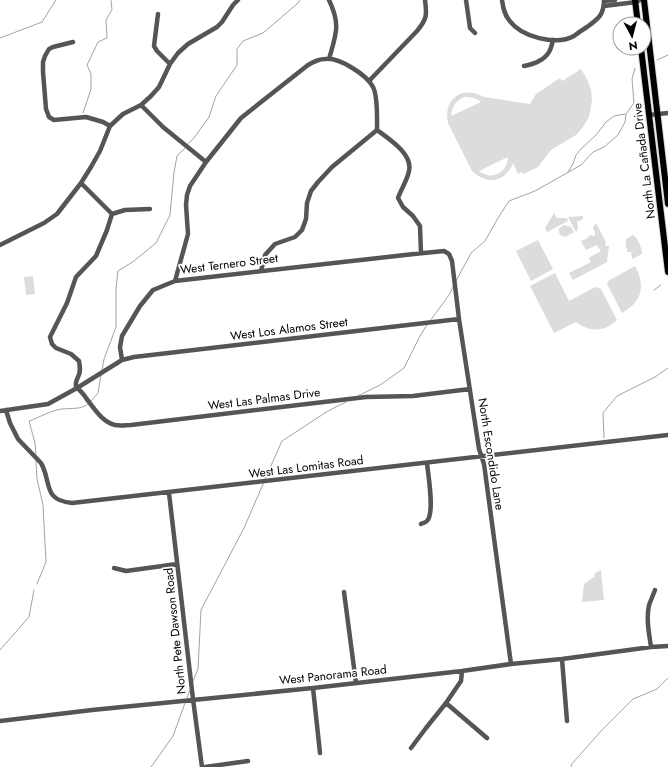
<svg xmlns="http://www.w3.org/2000/svg" width="668" height="767" viewBox="0 0 668 767" font-family="Jost,sans-serif">
<style>
.green{fill:#dcdcdc;fill-rule:evenodd}
.lines{fill:none;stroke-linecap:round;stroke-linejoin:round}
.stream{stroke:#a3a3a3;stroke-width:1}
.major-casing{stroke:#dbdbdb;stroke-width:8}
.minor{stroke:#555;stroke-width:4.5}
.major{stroke:#000;stroke-width:6}
.labels{text-anchor:middle;dominant-baseline:central;stroke-width:3.5;stroke-linejoin:round;paint-order:stroke}
.street-label{font-size:12px;fill:#000;stroke:#fff}
</style>
<rect width="100%" height="100%" fill="#fff"/>
<path class="green" d="M581,69L588,81L591,90L592,100L589,117L583,127L576,135L551,150L538,167L523,174L522,172L518,174L513,163C505,183 487,185 472,171L448,123C443,98 463,85 484,97L530,104L536,94L560,78L562,81ZM464,97C471,97 476,98 481,102L451,116C452,106 456,101 464,97ZM508,157C507,173 492,181 479,171Z
M554,213L557,218H567L568,221L547,232L545,228Z
M583,216V219L577,222L578,227L577,231L576,232L568,217Z
M596,223L606,242L605,243L606,246H609L607,262L573,280L569,273L591,262L589,259L590,257L601,251L597,245L586,250L581,241L588,238L590,235L593,236L595,235V231L593,230C593,227 594,225 596,223Z
M564,225L571,227L574,232L565,237L560,235L558,229Z
M633,235C638,238 642,248 642,254L632,259L631,252H627V248H626V239Z
M538,240L553,269L531,281L516,251Z
M635,266C646,286 642,302 622,313L607,284L608,281Z
M555,273L569,301L595,287L601,289L617,320C615,322 612,324 609,326C598,332 586,330 576,322L554,333L530,286Z
M33,276L35,294L26,295L24,277Z
M601,570L604,600L582,602L584,584L594,577L595,573Z"/>
<g class="lines">
<path class="stream" d="M0,38L42,22L56,0
M657,60L668,55
M83,113L91,89V74L87,65L98,42L107,38L106,20L112,10L111,0
M187,145L194,138L209,117L216,96L237,65V49L243,41L263,33L298,3L300,0
M568,172L573,164L576,155L581,149L596,135L606,122L614,116L625,114
M456,281L471,253L485,241L498,218L509,201L535,191L581,165L593,152L604,147L618,135L625,122L626,114L634,103L632,79L635,68
M654,290L661,285
M430,321L449,295L453,287
M102,370L104,359L116,327V288L118,271L134,261L156,243L170,215L174,172L177,156L185,148
M358,396L380,385L404,368L420,336L427,325
M91,401L98,393L101,375
M604,438L603,413L617,396L655,377L668,368
M36,454L35,443L29,421C38,418 52,410 62,409C71,408 82,410 89,403
M36,461L37,479L43,505L46,562L37,584
M265,479L282,441L328,411L346,402
M0,650L29,617L34,590
M193,681L198,669L201,610L244,528L264,482
M187,698L190,690
M151,767L173,736L185,703
M572,767L571,765L601,731L633,699L657,689L668,678"/>
<g class="major-casing">
<path id="major" d="M635,0L638,24
M644,0L668,204
M641,48L668,272"/>
</g>
<path class="minor" d="M329,0C341,25 336,34 329,59
M466,0L470,28L475,33
M502,0C503,7 504,14 509,20C521,37 556,46 574,36C578,33 582,30 587,27C598,19 604,15 604,0
M604,1L615,0
M604,6L636,2L640,0
M158,14L154,46L157,51L170,64
M73,42L53,47L49,49L45,56L43,62V72L46,109L49,117L54,120L86,117L103,122L110,126
M524,66C533,64 544,61 549,52C551,49 552,44 553,40
M369,81L417,31C427,19 427,15 425,0
M141,105L163,127L206,162
M649,115L668,113
M81,183L112,214
M112,214L107,230L96,256L76,277L67,303L50,337L52,344L56,348L71,354L79,361C80,367 81,372 78,377C77,380 75,382 76,386C77,388 84,394 86,398C94,408 102,422 115,425C121,426 126,425 131,425L366,397L413,396L470,389
M112,214L125,210L150,209
M0,245L44,223L57,214L81,183L91,167L100,151L110,126L123,114L141,105L151,96L159,87L170,64L178,53L188,44L217,27L222,22L233,5L238,0
M261,271L265,255L275,244L295,237L302,230L306,219L307,203L311,191L318,182L332,167L377,130
M175,281L188,234L186,205L187,195L190,186L206,162L241,118L308,65C313,62 318,59 325,59C339,57 367,75 373,87C378,96 377,120 377,130C389,139 413,154 409,171C407,181 401,189 398,198L403,207L413,216L420,226L421,253
M122,360L134,357L459,319
M6,410L10,423L18,439L41,463C52,482 42,500 72,503L668,435
M0,411L48,404L77,388L122,360L120,347L122,336L140,306L153,290L175,281L414,254L444,251L449,254L452,261L459,319L479,449L484,464L511,664
M169,493L193,699L202,767
M421,524C423,523 425,523 427,521C435,513 428,474 427,463
M114,568L126,571L177,564
M344,592L356,683
M651,647C649,633 646,619 649,605C651,600 653,595 655,590
M562,659L567,721
M313,688L320,753
M446,703L487,738
M0,721L92,710L313,688L462,671L511,664L562,659L651,647L668,646
M411,748L426,728L446,703L461,681L462,671
M205,767L248,761"/>
<use href="#major" class="major"/>
</g>
<g class="labels">
<g class="street-label">
<text transform="translate(644 161) rotate(-97)">North La Cañada Drive</text>
<text transform="translate(229 264) rotate(-7)">West Ternero Street</text>
<text transform="translate(289 329) rotate(-7)">West Los Alamos Street</text>
<text transform="translate(264 399) rotate(-7)">West Las Palmas Drive</text>
<text transform="translate(491 454) rotate(81)">North Escondido Lane</text>
<text transform="translate(306 467) rotate(-7)">West Las Lomitas Road</text>
<text transform="translate(175 631) rotate(-96)">North Pete Dawson Road</text>
<text transform="translate(333 675) rotate(-6)">West Panorama Road</text>
</g>
</g>
<g transform="translate(632 36) rotate(173)"><circle r="19" fill="#ffffff" stroke="#999999"/>
<path d="M0-3L7 15L0 10L-7 15Z" fill="#000000"/>
<text y="-6" font-size="11" font-weight="bold" text-anchor="middle" fill="#000000">N</text>
</g>
</svg>
